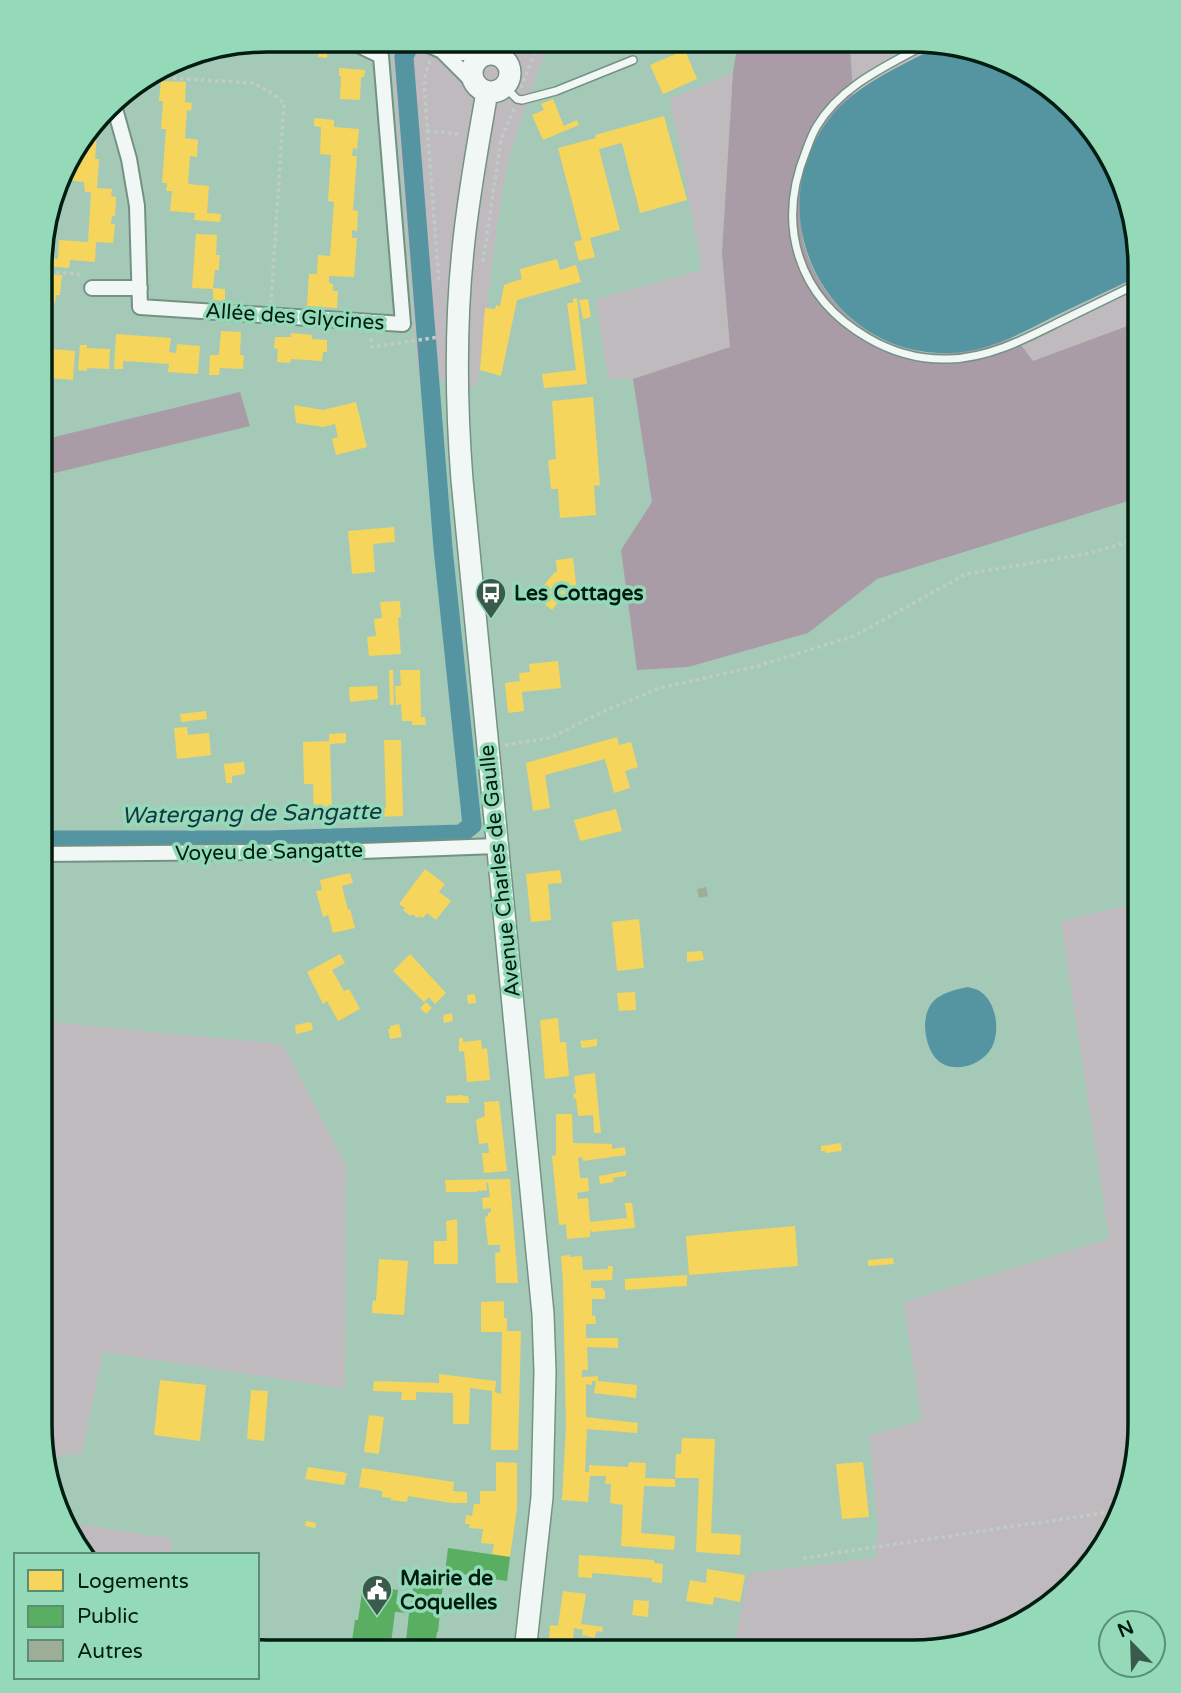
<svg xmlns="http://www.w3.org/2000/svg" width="1181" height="1693" viewBox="0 0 1181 1693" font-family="'Varela Round',sans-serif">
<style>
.green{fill:#bebabe}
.forest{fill:#aa9ca6}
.water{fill:#5495a1}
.homes{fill:#f6d55c}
.public{fill:#5aae61}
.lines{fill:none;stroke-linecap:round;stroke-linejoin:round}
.canal{stroke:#5495a1;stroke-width:19}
.building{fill:#9ead98}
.lane-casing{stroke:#749284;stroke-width:10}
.street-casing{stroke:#749284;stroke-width:18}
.secondary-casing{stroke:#749284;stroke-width:24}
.path{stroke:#bfccc5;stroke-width:3.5;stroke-dasharray:3.5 3.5;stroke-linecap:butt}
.lane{stroke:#f1f7f4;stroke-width:7}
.street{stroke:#f1f7f4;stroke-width:14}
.secondary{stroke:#f1f7f4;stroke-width:21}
.labels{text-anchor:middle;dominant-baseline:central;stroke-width:7;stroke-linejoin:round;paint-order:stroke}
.street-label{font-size:21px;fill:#011d11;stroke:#94dab8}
.poi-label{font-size:21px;font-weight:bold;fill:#011d11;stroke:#94dab8;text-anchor:start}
.water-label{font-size:23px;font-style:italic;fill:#133642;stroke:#94dab8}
.rim{fill:none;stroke:#011d11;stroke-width:3.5}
</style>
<rect width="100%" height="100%" fill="#a4cab7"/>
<path class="green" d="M395,41H550L529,96L510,154L498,218L477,387L418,375L391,49Z
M859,42H943L944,43L866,86L853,95L850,47Z
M733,72L722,253L730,347L633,379H608L596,299L702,270L670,99Z
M1141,275V321L1032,362L1015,337Z
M1140,902V1441L1102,1552L1014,1629L914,1653L733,1652L748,1573L876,1558L878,1529L869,1435L922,1421L903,1302L1109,1239L1061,921Z
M41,1021L283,1044L346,1165L345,1389L103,1352L82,1454L47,1456L40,1426Z
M63,1522L173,1539L171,1555H88L64,1526Z"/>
<path class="forest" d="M738,42H859L850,47L853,95C831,117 815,136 806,166C802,180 803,194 803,208C803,218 801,230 803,240C817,300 870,348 932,353C961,355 988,346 1015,337L1033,361L1141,321V497L877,579L808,633L688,667L637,670L621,550L652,502L633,379L730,347L722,253L733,72Z
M240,392L250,426L42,476V440Z"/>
<path class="water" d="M944,43L1051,87L1117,167L1141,267V275C1114,288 1086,301 1059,314C1025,331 989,352 950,353C828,357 755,215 830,118C857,83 906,64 944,43Z
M968,987C971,988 975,989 978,990C998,1001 1002,1037 988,1053C973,1070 944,1074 932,1053C923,1037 921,1010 937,998C945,992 958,989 968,987Z"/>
<path class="homes" d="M301,40H328L327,58L318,57L319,52L300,51Z
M685,50L697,79L663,94L650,65Z
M339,68L365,70L364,77H361L360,100L340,99L341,76H339Z
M161,81L186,82L185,102L192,103L191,111L187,110L185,138L198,140L197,157L190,156L188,184L209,186L207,213L221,214L220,222L194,220L195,213L170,211L172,191H166L167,183H162L166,129H161L163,101H159Z
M553,99L564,126L577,120L579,125L543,140L532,115L544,110L541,104Z
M664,116L687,200L640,213L622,143L599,149L620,230L590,238L595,257L579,261L574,242L582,240L558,148L596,138L595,135Z
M314,118L334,120V127L359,129L357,149L353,148L352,156H357L353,210L358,211L357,231L352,230V238H357L354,277L329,276V283L333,284V291H338L337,308L307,306L309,274H317L318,255L330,256L334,202L328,201L331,155L320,154L321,127L314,126Z
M92,128V132L97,133L95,159H99L97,188L112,189L111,196L116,197L115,216H112L111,224H115L113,243L96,242L95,262L70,260L69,268L43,266L44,258L58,259L59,240L88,242L91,192H85L84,182L69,180L71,154Z
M196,234L217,235L216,255H220L219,263V270H215L213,288L225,289V301L213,300V289L192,288Z
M557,259L560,270L576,265L581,282L517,300L501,376L480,370L485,308L495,309L496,305L500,306L504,285L521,279L522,281L520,269Z
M42,274L62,275L60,295H56L55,303L42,302Z
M577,298L587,384L544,388L542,374L576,370L567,303H573V299Z
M588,299L591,317L583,319L579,300Z
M221,331L241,332L240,355H244L243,369L220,368L219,375H209L210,355H219Z
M291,333L312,335V339L327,340V352H323L322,361L291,359L290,363L277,362L278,349L274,348L275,337H291Z
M116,334L171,338L169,352L176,353L177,344L200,346L198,374L168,372L169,364L141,362L123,361V369H114Z
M45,343L52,344V349L75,351L73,380L49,378L48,387H42Z
M80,345H87V348L110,349L109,369L87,368V371L78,370Z
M593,397L600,485L594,486L596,515L560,518L558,489H551L548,460L556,459L552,401Z
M356,402L367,447L336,455L332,439L338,437L335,424L323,427L296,423L294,405L323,410Z
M394,527L395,542L373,544L375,572L352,574L348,531Z
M573,558L577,592L565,593L552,610L535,596L554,573L557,572L556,560Z
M400,601L401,617L398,618L401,654L369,656L367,637L376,636L374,619L382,618L380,602Z
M558,661L561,688L522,692L524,711L508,713L505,683L520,681L519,673L530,672L529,664Z
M389,670H393L394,705H390Z
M400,670H420L421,717H425L426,725H412V721H402L401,704L396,705L395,686H401Z
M377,686L378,699L350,702L349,687Z
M206,711L207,719L181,722L180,714Z
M187,727L188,735L209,733L211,755L177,759L174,728Z
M346,733V743L330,744L332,809L386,808L384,740H401L403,816L314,819L313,784H304L303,742L329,741V734Z
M617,737L619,745L631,742L638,767L625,771L630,788L614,793L605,759L545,775L550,808L533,811L526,763Z
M244,762L245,774L232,776V783H226L224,764Z
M616,809L622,831L580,841L574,820Z
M425,869L445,884L439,892L451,901L436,920L427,913L423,918L420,916L418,918L412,914L410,916L403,910L405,908L399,904Z
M560,870L562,883L548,884L551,920L531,922L526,874Z
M350,873L353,883L342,886L348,910L350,909L355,928L333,933L328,915L323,917L316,891L322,890L320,880Z
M639,919L644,968L617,971L612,922Z
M702,951L704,960L687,962V952Z
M340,954L345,963L332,970L344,991L349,989L360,1009L338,1021L327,1001L323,1004L307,972Z
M410,954L446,993L435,1004L429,997L424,1002L393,971Z
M635,992L636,1010L619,1011L617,993Z
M475,994L476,1003L468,1004L467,995Z
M426,1002L432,1008L426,1014L420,1008Z
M452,1013L453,1021L444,1023L443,1015Z
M558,1018L560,1042H566L569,1076L545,1079L540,1020Z
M311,1022L313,1030L296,1034L295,1025Z
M399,1024L402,1037L390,1039L388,1029H390V1026Z
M459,1038H463V1042L481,1040L482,1049L487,1048L490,1080L467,1082L464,1051L459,1052Z
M597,1039V1046L582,1048L580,1041Z
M595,1073L599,1114L601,1133H594L593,1115L578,1116L576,1098L574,1099L573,1094L576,1093L574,1076Z
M462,1095L463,1096H468L469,1103H446V1096Z
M499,1101L507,1171L484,1173L482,1153H489L488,1143L479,1144L476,1120L485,1116L484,1102Z
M556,1114H572L573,1143L612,1144V1149L625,1147L626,1155L583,1161L582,1157L578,1158L580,1178H588L589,1191L577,1193L578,1199L588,1198L590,1222L627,1218L625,1203H632L635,1228L592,1232L590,1230V1237L567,1239L566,1224L559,1225L552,1156L556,1155Z
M841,1143L842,1151L826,1153L825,1151H821V1146Z
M626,1171V1176L613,1178L614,1182L600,1184L599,1176Z
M510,1179L518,1283H496L495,1253L500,1252V1245H488L485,1217L488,1216V1213L491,1212V1208L483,1209L482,1198L490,1197L488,1183H486L487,1190L477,1191V1192H446L445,1180Z
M457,1219L458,1264H434V1241H447L446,1221Z
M795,1226L798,1266L689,1275L686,1236Z
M570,1255V1257L582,1256L583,1270L608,1269V1266H613L612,1280L591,1281V1288H602L605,1291V1299H592V1316L595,1315L596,1324H586V1338H618V1348L587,1347L588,1370H582V1377L598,1376V1381L637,1385L636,1398L594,1393L596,1381H592V1385L586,1384V1417L638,1423L637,1433L587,1429L585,1472H589V1465L628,1467L629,1462L646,1463L645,1478L675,1479V1487L644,1486L641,1533L675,1536L674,1550L621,1546L623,1505L610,1503L611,1484H605L606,1476H590L588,1502L562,1500L566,1427L563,1282L561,1256Z
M893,1258L894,1264L868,1266V1260Z
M379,1259L408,1261L404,1315L372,1313L373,1300L376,1301Z
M687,1275V1286L625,1290V1279Z
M504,1301V1318H507V1331H521L518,1450H491L492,1391L470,1388L469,1424H453V1393L416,1392V1400H401L402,1392L373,1391L374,1381L439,1383V1374L496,1381L495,1392L501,1394L502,1332H481V1302Z
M160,1380L206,1385L200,1441L154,1435Z
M251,1390L268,1391L264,1441L247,1439Z
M369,1415L384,1417L379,1454L364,1452Z
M682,1438L715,1439L711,1533L741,1535L740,1555L696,1552L699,1478H675L676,1454H681Z
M496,1462L517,1463V1508L510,1557L492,1554L494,1544L481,1543L483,1529L469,1528L470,1524H465L466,1515L472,1516L474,1504H480V1491H496Z
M863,1462L869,1517L842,1519L836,1464Z
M308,1467L347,1473L344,1485L305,1479Z
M362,1468L454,1482L453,1491L467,1492V1503H452L408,1496L407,1502L391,1500V1498L382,1497V1491L359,1487Z
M306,1521L316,1523L315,1528L305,1526Z
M579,1555L654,1560V1563L663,1564L662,1583L652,1582V1578L592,1573V1578L578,1577Z
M707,1569L745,1575L740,1602L714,1597L713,1605L686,1601L690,1580L706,1583Z
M563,1591L586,1594L581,1624L603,1627L602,1632L596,1631L595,1638L582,1635L583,1630L574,1628L572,1652H548L550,1625L558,1626Z
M634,1600L649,1601L648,1617L632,1615Z"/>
<path class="public" d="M448,1548L510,1557L507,1581L477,1577V1573L468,1572V1575L445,1572Z
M415,1579L443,1583L438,1632H437L435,1645L406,1641L409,1613L395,1612L390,1651L351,1648L355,1620H358L363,1585L398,1590L396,1604L410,1607Z"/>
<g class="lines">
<path class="canal" d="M41,840H269L461,834L472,825L443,548L404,57L411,41"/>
</g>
<path class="building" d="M706,887L708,896L699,898L697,889Z"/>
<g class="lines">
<g class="lane-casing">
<path id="lane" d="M930,42C889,65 842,84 817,126C812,134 809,143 806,151C776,225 797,297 868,338C892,352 921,360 949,359C989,358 1025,339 1059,322C1086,309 1114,295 1141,282
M504,86L517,99L522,100L556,91L633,60"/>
</g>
<g class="street-casing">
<path id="street" d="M420,41L442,51L485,55
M442,51L474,83
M113,102L129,159L137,206L140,307L403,324L381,56L356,44
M92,288H140
M41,854L362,851L497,846"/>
</g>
<g class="secondary-casing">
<path id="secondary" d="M472 73a19 19 0 1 1 38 0a19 19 0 1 1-38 0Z
M487,92C478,144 468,197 463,250C455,327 456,403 462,480L543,1314L545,1372L542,1497L525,1652"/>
</g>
<path class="path" d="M430,61L426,72L424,84L439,283
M152,77L253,83L272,93L284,103L271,302
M521,88L539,41
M427,131L460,134
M483,262L501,139L514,109
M42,272L78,274L81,277
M371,338L372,347L439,337
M505,745L550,738L602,712L660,688L758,666L854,636L966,574L1086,554L1141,538
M803,1558L1116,1511"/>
<use href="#lane" class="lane"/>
<use href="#street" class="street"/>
<use href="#secondary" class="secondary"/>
</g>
<defs>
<g id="bus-pin" transform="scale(1.575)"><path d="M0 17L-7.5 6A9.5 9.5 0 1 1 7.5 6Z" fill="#3a5a4b" stroke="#94dab8"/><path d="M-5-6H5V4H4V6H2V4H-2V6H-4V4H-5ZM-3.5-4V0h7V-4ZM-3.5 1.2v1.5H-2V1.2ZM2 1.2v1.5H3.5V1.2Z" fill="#fff"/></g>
<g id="civic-pin" transform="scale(1.575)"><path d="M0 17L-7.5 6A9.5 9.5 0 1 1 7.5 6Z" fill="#3a5a4b" stroke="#94dab8"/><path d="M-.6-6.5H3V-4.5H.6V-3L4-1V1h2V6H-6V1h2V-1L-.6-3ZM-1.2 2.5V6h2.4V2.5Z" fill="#fff"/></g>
</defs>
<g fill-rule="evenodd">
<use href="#bus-pin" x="491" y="593"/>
<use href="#civic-pin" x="377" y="1590"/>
</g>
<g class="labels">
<g class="street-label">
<text transform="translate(295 317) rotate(4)">Allée des Glycines</text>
<text transform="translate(269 852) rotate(-1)">Voyeu de Sangatte</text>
<text transform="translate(500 871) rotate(-96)">Avenue Charles de Gaulle</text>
</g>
<g class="poi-label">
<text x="514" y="593">Les Cottages</text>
<text x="400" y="1578">Mairie de<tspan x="400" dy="24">Coquelles</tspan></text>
</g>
<g class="water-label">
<text transform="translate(251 814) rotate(-1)">Watergang de Sangatte</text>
</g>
</g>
<path d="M0 0H1181V1693H0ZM267 52H913A215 215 0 0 1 1128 267V1425A215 215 0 0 1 913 1640H267A215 215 0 0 1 52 1425V267A215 215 0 0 1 267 52Z" fill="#94dab8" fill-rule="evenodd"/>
<path class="rim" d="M267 52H913A215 215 0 0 1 1128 267V1425A215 215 0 0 1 913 1640H267A215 215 0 0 1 52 1425V267A215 215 0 0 1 267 52Z"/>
<rect x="14" y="1553" width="245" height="126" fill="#94dab8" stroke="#598e75" stroke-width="2"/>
<rect x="28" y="1570" width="35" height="21" fill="#f6d55c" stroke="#598e75" stroke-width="2"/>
<text x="77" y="1588" font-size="21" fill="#011d11">Logements</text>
<rect x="28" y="1606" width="35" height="21" fill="#5aae61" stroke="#598e75" stroke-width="2"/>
<text x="77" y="1623" font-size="21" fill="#011d11">Public</text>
<rect x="28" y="1640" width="35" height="21" fill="#9ead98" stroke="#598e75" stroke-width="2"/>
<text x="77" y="1658" font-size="21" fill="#011d11">Autres</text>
<g transform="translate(1132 1644) rotate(337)"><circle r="33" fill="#94dab8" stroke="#598e75" stroke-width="2"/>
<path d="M0-5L12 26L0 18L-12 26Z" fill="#3a5a4b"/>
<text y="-10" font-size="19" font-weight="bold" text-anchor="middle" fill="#011d11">N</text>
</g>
</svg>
